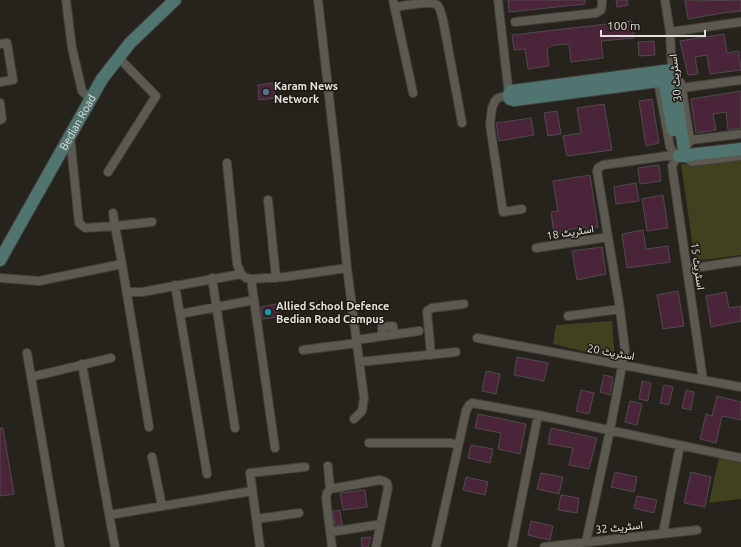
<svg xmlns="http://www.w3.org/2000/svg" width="741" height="547" viewBox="0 0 741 547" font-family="Ubuntu,Vazirmatn,sans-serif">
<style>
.green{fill:#3f411f}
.building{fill:#4a2539;stroke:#52494d}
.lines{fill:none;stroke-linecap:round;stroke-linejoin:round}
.street-casing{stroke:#413f39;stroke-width:10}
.secondary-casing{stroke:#413f39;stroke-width:14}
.street{stroke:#5b5950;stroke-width:8}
.secondary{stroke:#50746f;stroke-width:12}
.service-dot{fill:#5c6f8a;stroke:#1c1a13;stroke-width:1.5}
.culture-dot{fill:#0f9aa8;stroke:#1c1a13;stroke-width:1.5}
.labels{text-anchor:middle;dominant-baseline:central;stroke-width:3;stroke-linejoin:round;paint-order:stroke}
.street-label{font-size:11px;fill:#e1e0db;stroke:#1c1a13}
.poi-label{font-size:11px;font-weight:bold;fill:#e1e0db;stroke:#1c1a13;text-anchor:start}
</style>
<rect width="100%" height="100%" fill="#25231c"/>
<path class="green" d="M741,156V255L695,261L681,164Z
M612,321L615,359L553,344L556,325Z
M719,457L741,461V499L709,503Z"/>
<path class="building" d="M508,0H585V4L509,12Z
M616,0H627L628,5L617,7Z
M685,0H696V1L741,0V11L722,13L688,19Z
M632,21L634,38L601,41L603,58L571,62L569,44L557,45L551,46L547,49L549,66L528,69L525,49L514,50L512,35Z
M724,34L727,53L739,51L741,70L710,74L707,55L695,57L698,74L688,75L680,41Z
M654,41L655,55L639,56L638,42Z
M273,83L275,98L259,100L258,85Z
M741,91V128L728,130L726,112L713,114L716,130L696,133L691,99Z
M652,99L659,143L646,146L639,101Z
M604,104L612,150L567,156L563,136L581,133L577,108Z
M557,111L561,134L548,136L544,113Z
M531,118L534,135L499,141L496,123Z
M659,165L661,181L640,184L638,168Z
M590,175L598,227L586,229L585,227L567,230V232L554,234L551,212L558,211L553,181Z
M636,183L639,201L616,204L614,187Z
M663,195L668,228L647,231L642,199Z
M643,230L646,249L668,246L670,262L627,268L622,234Z
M602,247L606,274L577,280L572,251Z
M678,291L684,326L663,329L657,295Z
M726,292L729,308L741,306V321L711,327L706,296Z
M276,304L279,317L262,319L261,307Z
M517,357L548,363L544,381L514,375Z
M486,371L500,374L496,394L482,391Z
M604,375L613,377L610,395L600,392Z
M642,381L651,383L648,401L639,399Z
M664,385L673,387L669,405L660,403Z
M581,390L594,393L589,414L576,411Z
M686,390L694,392L691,410L682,408Z
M717,396L741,402V420L722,416L716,443L700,439L706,414L712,416Z
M630,401L642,404L637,425L625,422Z
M478,414L526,424L520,454L498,449L501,433L475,428Z
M0,428H3L14,494L0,496Z
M551,428L597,438L589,469L569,465L573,448L548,444Z
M471,445L493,449L490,463L468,458Z
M615,472L637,477L634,492L611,487Z
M691,472L711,477L705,507L684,503Z
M541,473L563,477L559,494L537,489Z
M466,477L488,482L485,495L463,490Z
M365,490L367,507L343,510L340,493Z
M561,495L579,498L577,513L558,510Z
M637,496L657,500L654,513L634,508Z
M340,510L342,525L335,526L333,511Z
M531,521L553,526L550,540L528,535Z
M371,537L368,547H362L361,538Z"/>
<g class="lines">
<g class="street-casing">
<path id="street" d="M66,0L72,48L82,91L90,99
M318,0L337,166L347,268L364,398L362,411L354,419
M393,0L413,93
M498,0L509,95L498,98L495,101L492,108L490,125L503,212L522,209
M665,0L670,32L672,70
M395,7C404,6 430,0 437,5C441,8 441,15 443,20L462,123
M515,22L596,13L601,10L602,5V0
M670,32L741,22
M0,44L7,43L13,80L0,82
M674,79H677L681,83L690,140
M665,80L659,87L670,147L677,157
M681,88L741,80
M0,103L2,119L0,120
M688,144L690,140L741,134
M685,156L692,162L741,156
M677,157L672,166L703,380
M227,163L237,264L241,274
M108,172L156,96L119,58
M268,200L276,278
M113,213L115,226L152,222
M536,248L608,237
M122,264L149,427
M688,269L741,261
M0,278L39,281L122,264L115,226L85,228L79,223L70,136
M212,278L235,428
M251,279L275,448
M175,285L207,474
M127,292H142L241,274L246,278L251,279L284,277L347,268
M180,314L254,300
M568,316L620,309
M382,336V327L393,326L394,334
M477,338L741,387
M356,340L419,331
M303,350L357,343
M27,353L60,547
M431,355L427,311L432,308L464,304
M359,362L456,352
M82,364L115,547
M31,377L111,358
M369,443H450L458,445
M152,457L162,506
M328,466L330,489L327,493L326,498L332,547
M330,489L380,480L383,481L387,483L388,488L376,547
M109,515L252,491
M257,519L299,513
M330,532L376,525L380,526
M663,533L680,445
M586,542L610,430L625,350L620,309L597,171L598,168L603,165L666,156L677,157
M260,547L250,473L305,467
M436,547L466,411L469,405L472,403L538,415L741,458
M512,547L538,415
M544,547L697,530"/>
</g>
<g class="secondary-casing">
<g id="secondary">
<path d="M663,73L673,130"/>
<path d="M674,79L514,100L510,99L509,95L510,92L512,91L672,70L685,156"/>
<path d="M679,156L741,149"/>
<path id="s1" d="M0,260L102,79L130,43L175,0"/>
</g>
</g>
<use href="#street" class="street"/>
<use href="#secondary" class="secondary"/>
</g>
<circle class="service-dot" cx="266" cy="92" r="4"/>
<circle class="culture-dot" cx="268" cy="312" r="4"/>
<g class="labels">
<g class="street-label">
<text transform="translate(675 78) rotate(-96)">اسٹریٹ 30</text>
<text stroke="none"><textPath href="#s1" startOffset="158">Bedian Road</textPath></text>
<text transform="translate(570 232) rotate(-9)">اسٹریٹ 18</text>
<text transform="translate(698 266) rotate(82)">اسٹریٹ 15</text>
<text transform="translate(611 352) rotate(10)">اسٹریٹ 20</text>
<text transform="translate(619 527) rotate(-6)">اسٹریٹ 32</text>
</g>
<g class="poi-label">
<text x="274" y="86">Karam News<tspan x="274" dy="13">Network</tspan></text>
<text x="276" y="306">Allied School Defence<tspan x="276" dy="13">Bedian Road Campus</tspan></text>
</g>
</g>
<path d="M601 30v6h104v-6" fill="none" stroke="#e1e0db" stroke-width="2"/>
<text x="607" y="30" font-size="12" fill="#e1e0db" stroke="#1c1a13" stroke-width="3" paint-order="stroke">100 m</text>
</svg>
